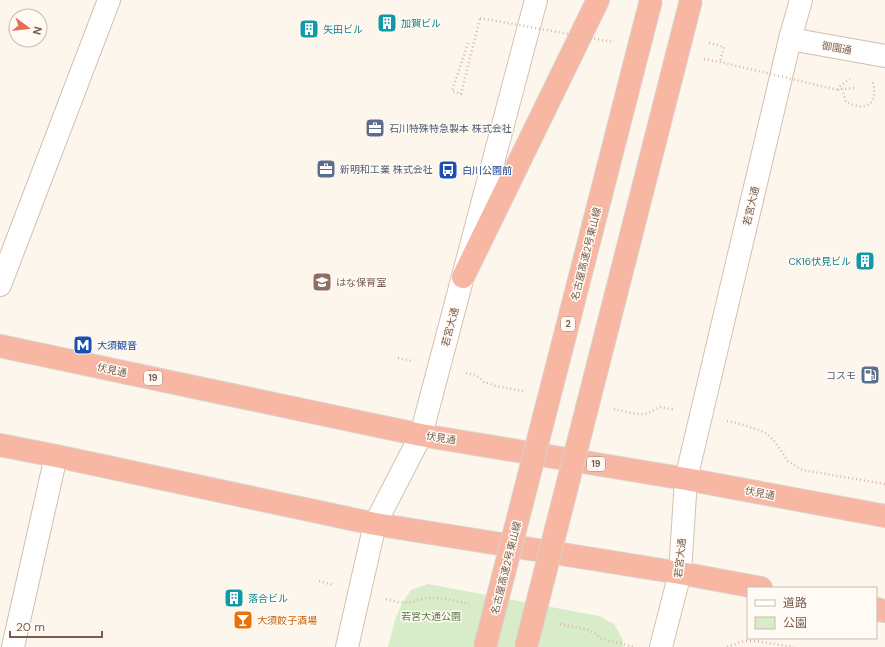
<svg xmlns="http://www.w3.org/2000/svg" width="885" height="647" viewBox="0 0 885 647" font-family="'DM Sans','Noto Sans JP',sans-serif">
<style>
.green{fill:#d8ecc9}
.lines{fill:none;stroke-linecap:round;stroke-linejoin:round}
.street-casing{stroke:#d1beb0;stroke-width:24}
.secondary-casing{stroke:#d6c0b0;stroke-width:24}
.highway-casing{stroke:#dad1cd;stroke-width:24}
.path{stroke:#d9b8a5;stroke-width:2.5;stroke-dasharray:1 3;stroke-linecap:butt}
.street{stroke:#fff;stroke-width:22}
.secondary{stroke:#fff;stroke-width:22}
.highway{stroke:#f7b7a3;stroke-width:22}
.highway-bridge-casing{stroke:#dad1cd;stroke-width:24;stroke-linecap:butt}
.path-bridge{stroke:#d9b8a5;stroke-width:2.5;stroke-dasharray:1 3;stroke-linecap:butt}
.highway-bridge{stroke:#f7b7a3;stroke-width:22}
.labels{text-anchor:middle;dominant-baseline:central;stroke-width:3;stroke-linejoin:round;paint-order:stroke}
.shield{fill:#fffaf3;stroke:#a28b7f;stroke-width:1}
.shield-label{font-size:9px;font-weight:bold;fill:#7a5c4d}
.culture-label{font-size:10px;fill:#0d838f;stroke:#fffaf3;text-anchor:start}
.street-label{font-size:10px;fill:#7a5c4d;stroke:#fffaf3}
.service-label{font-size:10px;fill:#4e5e75;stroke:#fffaf3;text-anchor:start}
.transit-label{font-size:10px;fill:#164399;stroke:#fffaf3;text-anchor:start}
.education-label{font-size:10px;fill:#785e54;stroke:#fffaf3;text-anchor:start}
.park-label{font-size:10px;fill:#537a41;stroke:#fffaf3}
.food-label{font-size:10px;fill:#c56008;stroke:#fffaf3;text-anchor:start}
</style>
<rect width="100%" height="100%" fill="#fdf6ec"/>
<path class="green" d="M428,584L599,616L614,624L623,640V647H388L395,620L402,603L411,590Z"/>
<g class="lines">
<g class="street-casing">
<path id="street" d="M790,39L885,56
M0,285L109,0
M13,647L56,456"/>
</g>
<g class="secondary-casing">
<path id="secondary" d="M347,647L375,524L421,435L536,0
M661,647L680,573L686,479L790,39L801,0"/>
</g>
<g class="highway-casing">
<path id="highway" d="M463,277L598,0
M0,346L421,435L686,479L885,516
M0,445L56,456L375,524L680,573L761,588
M876,609L885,611"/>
</g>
<path class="path" d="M468,43L452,91L461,94L480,18
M709,43L724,47L720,62
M854,88L842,89L846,102C857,107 872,111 874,94C875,90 874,85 872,81
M838,90L841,85L850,79
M398,358L412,361
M466,373L476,375L484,382L496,386L523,391
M614,409C623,411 635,415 644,414C650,413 655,409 660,407L675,410
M727,421L744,425L759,430L767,434L775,442L788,461L802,470L885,484
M319,581L333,585
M386,599C394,601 402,604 411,602C417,601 423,598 429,598C443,597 456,601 469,604
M560,624L588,630L596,634L602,639L635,647
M727,647L744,641H755L794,647"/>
<use href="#street" class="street"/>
<use href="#secondary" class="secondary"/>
<use href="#highway" class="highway"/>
<g class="highway-bridge-casing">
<path id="highway-bridge" d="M485,647L651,0
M526,647L691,0"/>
</g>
<path class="path-bridge" d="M480,18L613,42
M704,59L720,62L838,90"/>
<use href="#highway-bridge" class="highway-bridge"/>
</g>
<defs>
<g id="building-square" transform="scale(1)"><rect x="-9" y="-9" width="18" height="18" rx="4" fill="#0f9aa8" stroke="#fffaf3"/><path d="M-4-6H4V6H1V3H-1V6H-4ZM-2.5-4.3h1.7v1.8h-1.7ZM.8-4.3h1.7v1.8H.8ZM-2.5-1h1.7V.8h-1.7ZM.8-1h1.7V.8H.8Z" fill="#fff"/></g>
<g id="office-square" transform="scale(1)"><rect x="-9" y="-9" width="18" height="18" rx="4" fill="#5c6f8a" stroke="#fffaf3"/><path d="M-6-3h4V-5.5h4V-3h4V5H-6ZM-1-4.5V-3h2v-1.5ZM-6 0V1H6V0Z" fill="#fff"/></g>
<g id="bus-square" transform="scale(1)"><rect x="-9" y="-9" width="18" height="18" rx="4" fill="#1a4fb4" stroke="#fffaf3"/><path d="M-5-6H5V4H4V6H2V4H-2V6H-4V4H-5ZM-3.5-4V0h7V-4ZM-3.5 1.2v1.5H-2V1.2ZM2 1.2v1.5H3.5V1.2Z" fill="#fff"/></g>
<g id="school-square" transform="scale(1)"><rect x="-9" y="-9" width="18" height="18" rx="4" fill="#8d6e63" stroke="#fffaf3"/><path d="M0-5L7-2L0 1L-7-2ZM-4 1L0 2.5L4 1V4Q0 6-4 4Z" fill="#fff"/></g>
<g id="metro-square" transform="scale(1)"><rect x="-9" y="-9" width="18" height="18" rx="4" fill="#1a4fb4" stroke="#fffaf3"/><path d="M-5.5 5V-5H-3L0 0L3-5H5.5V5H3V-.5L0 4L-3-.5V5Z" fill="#fff"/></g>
<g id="fuel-square" transform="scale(1)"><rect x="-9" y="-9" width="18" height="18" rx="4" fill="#5c6f8a" stroke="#fffaf3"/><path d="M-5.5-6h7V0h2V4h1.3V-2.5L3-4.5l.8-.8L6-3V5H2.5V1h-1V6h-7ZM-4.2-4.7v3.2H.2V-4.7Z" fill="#fff"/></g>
<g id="bar-square" transform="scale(1)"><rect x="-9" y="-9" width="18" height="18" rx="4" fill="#e8710a" stroke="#fffaf3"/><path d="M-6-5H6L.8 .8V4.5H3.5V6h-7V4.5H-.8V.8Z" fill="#fff"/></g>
</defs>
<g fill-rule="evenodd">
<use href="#building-square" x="387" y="23"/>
<use href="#building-square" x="309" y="29"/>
<use href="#office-square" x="375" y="128"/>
<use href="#office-square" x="326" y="169"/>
<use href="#bus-square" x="448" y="170"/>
<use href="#building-square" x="865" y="261"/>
<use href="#school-square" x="322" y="282"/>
<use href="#metro-square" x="83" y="345"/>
<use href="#fuel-square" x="870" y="375"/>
<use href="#building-square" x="234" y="598"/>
<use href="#bar-square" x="243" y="620"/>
</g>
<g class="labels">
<g class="shield">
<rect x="561" y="317" width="14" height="14" rx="3"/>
<rect x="144" y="371" width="18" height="14" rx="3"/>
<rect x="587" y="457" width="18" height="14" rx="3"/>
</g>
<g class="shield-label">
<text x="568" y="324">2</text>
<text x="153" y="378">19</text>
<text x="596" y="464">19</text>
</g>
<g class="culture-label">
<text x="401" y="23">加賀ビル</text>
<text x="323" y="29">矢田ビル</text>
<text x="851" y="261" text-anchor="end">CK16伏見ビル</text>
<text x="248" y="598">落合ビル</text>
</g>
<g class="street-label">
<text transform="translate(837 48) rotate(10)">御園通</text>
<text transform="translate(751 206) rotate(-77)">若宮大通</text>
<text transform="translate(586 254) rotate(-76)">名古屋高速2号東山線</text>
<text transform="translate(450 327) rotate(-75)">若宮大通</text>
<text transform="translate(112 370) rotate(12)">伏見通</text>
<text transform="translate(441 438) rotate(9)">伏見通</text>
<text transform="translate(760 493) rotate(11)">伏見通</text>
<text transform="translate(680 558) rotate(-84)">若宮大通</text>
<text transform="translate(506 568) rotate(-76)">名古屋高速2号東山線</text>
</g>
<g class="service-label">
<text x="389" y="128">石川特殊特急製本 株式会社</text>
<text x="340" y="169">新明和工業 株式会社</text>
<text x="856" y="375" text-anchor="end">コスモ</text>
</g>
<g class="transit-label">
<text x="462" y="170">白川公園前</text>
<text x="97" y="345">大須観音</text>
</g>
<g class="education-label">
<text x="336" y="282">はな保育室</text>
</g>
<g class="park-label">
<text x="431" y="616">若宮大通公園</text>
</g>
<g class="food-label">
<text x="257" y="620">大須餃子酒場</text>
</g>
</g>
<rect x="747" y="587" width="130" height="52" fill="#fffaf3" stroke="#cabbb1"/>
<rect x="755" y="600" width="20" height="6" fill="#ffffff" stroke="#cabbb1"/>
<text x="783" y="607" font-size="12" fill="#7a5c4d">道路</text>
<rect x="755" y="617" width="20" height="12" fill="#d8ecc9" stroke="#cabbb1"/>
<text x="783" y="627" font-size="12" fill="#7a5c4d">公園</text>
<g transform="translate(28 28) rotate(105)"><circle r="19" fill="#fffaf3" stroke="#cabbb1"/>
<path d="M0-3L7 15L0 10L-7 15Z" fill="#e76f51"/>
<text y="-6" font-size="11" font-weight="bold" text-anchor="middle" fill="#7a5c4d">N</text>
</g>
<path d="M10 631v6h92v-6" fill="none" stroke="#7a5c4d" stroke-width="2"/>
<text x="16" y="631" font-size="12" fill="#7a5c4d" stroke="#fffaf3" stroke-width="3" paint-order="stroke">20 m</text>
</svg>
